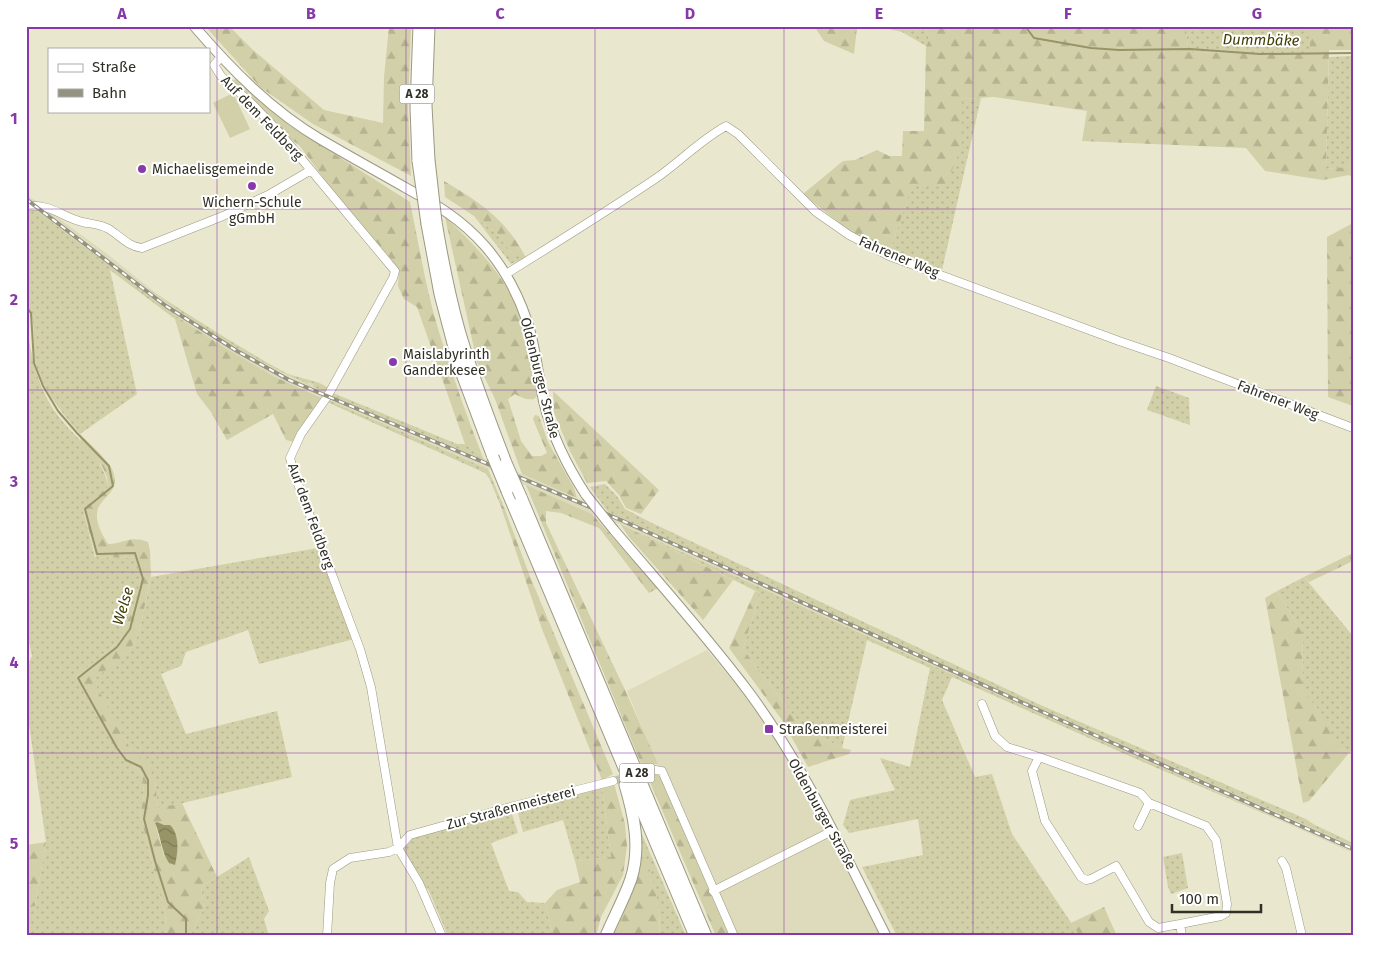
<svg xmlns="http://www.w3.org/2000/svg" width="1379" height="962" viewBox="0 0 1379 962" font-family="'Fira Sans',sans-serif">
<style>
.built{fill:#dddbbb}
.grass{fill:url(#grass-dots)}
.forest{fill:url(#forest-firs);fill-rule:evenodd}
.pitch{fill:#d2d0a8}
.water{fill:url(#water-waves)}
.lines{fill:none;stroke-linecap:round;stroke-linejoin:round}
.stream{stroke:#979468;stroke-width:2}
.minor-tunnel{stroke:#c4c2ac;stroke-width:8;stroke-dasharray:8 4;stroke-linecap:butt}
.minor-casing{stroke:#9b9982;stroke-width:9}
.major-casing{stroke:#9b9982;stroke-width:11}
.highway-casing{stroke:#9b9982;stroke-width:13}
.minor{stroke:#fff;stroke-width:8}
.major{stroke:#fff;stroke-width:9}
.highway{stroke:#fff;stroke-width:11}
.rail-casing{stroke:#949280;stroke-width:4}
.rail{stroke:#fff;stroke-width:2;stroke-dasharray:5.5;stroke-linecap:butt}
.major-bridge-casing{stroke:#9b9982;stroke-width:11;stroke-linecap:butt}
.highway-bridge-casing{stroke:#9b9982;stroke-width:13;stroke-linecap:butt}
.major-bridge{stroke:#fff;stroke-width:9}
.highway-bridge{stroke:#fff;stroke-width:11}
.grid{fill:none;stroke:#8839a9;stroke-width:1;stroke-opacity:0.55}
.poi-dot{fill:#8839a9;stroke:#fff;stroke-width:2}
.labels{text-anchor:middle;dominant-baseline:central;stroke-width:4;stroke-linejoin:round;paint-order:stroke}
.shield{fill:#fff;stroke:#6f6e67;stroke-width:1}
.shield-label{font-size:12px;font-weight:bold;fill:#313026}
.street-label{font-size:14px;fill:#313026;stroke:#fff}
.poi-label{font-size:14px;fill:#313026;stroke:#fff;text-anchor:start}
.water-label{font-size:15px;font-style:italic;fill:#423d03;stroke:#fff}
.neatline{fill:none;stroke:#8839a9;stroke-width:2}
.grid-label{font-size:16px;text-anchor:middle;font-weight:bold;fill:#8839a9}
</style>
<defs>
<pattern id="grass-dots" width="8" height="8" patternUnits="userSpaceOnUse" patternTransform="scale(1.25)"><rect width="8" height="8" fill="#d2d0a8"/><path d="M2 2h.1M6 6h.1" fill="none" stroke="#b5b390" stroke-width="1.8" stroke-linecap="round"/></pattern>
<pattern id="forest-firs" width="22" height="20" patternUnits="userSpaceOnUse" patternTransform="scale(1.25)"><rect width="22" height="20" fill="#d2d0a8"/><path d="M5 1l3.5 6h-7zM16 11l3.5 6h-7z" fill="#b5b390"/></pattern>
<pattern id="water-waves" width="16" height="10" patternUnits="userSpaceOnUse" patternTransform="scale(1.25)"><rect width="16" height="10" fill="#979468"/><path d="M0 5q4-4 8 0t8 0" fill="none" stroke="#7c7955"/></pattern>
</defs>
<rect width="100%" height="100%" fill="#e9e7ce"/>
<path class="built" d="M26,194L110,256L164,300L206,329L248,354L289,376L308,384L309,382L314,384V387L332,396L413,431L522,474L636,524L1043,710L1353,846V853L891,647L620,524L592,514L273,376L222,346L179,318L26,203Z
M707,650L749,700L790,760L880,936H731L680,820L627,691Z"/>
<path class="grass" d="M925,26L929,40L926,46L902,32L880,27Z
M1186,26H1310L1311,54L1188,52Z
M1353,56V166L1326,169L1329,57Z
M981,98L942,270L901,253H889L912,185L962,146V99Z
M32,207L179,318L175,319L110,270L137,394L80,434C62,412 41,389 35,361C31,341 38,323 26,304V208Z
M474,216L497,234L514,256H525V258L511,264Z
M146,287C192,317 238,347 286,373C296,378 324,381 328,389L326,393L313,387L314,384L309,382L308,384C250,359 196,325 146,287Z
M26,316C30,352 36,387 59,417C76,439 105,458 108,487L83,510L95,557L136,558L141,578L139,593L134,608L124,627L120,640L76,677L124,761L136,767L142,775L144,795L140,814L165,914L167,936H26V908L35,906L46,842L26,704V667L32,656L26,629Z
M1156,386L1189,398L1190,425L1147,410Z
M333,393L457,444H465L482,455L484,460L332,396Z
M328,400L488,469L504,507L500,504L489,478L485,473L327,402Z
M605,484L617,496L625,509L652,523L1045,707L1306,819L1313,824L1353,843V846L1043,710L608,512L590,487Z
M620,524L891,647L1284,822L1143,762L952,677L942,700L975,777L992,774L1012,834L1080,936H897L862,867L923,855L918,819L849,833L843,825L850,800L895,790L880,758L910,767L930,668L867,640L842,748L802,727L743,649L760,593Z
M318,548L354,639L259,664L248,630L186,652L181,666L161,674L186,734L277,711L292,777L158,809L155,780L131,750L92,680L129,652L139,633L151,577Z
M1304,577L1353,636V749L1349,753L1336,746L1323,716L1302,690L1303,634L1277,591Z
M602,787L611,857L575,861L563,820L523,832L518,813L521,807Z
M507,811L512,814L518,833L491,843L509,891L518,892L527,902L545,903L553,936H448L428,889L420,882L401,850L413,836Z
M638,825L686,936H659C664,898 642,862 638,825Z
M1182,853L1188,888L1171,894L1168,887L1163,857Z
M249,857L269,911L264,919L269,936H190L204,908L201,887Z"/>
<path class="forest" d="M205,26H229L252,49L324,110L383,123L384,77L389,26H411L408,108L411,176L313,124L260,87Z
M814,26H880L857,28L854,54L824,41Z
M925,26H1186L1188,52L1310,54V26H1353V50H1329L1326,169L1353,166V178L1349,175L1323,180L1265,171L1246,148L1082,141L1087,111L994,97L962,99V146L945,187L912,186L889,253L848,230L803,194L843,161L855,160L877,150L889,156H902L903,131H924L926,46L929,40Z
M237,78L289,125L410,202C419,245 426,290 439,332C452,373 466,415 482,455L465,444L417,307L404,299L398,286L399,272L391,259L334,192L299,145L286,136L233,81Z
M444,181C479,202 505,218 525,256H514L497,234L474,216L445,197Z
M445,217C476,246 509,278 521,321C527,345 531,371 537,396L534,399C526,400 522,398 515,394L508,399L521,441L532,456H541L547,453L533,419L535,415L539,416L548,442L574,488L577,498L522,474L495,399L477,362Z
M1353,223V406L1328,397L1327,237Z
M179,318L222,346L273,376L322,398L294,442L286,440L273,414L227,440L211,412L197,394L175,319Z
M553,391L659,490L641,514L626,508L619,495L606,481L587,483L570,451L554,413Z
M80,434C89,443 106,458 112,469C123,494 98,496 97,514C96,524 103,536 108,544C124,544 129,535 148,542L150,551L151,576L139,633L129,652L93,680L131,750L148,765L155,780L158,808L182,803L217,877L201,887L204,908L190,936H167L165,914L140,814L144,795L142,775L136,767L124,762L76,677L120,640L124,627L134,608L139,593L141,578L135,558L96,557L83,509L108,487L107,477L102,466L81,442ZM155,823L164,825V856Z
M526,485L592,514L658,588L649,593L599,528L561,513L546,511V523L625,690L658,764L642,766Z
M500,504L504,507L531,579L613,774L602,780L542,629Z
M620,524L733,580L703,620L629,537Z
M1353,553V561L1309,582L1304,577Z
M755,591L760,593L743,649L802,727L842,748L851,750L849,754L808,767L782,720L729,648Z
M1277,591L1303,634L1302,690L1324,716L1336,746L1349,753L1309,801L1303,803L1265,598Z
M659,774L729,936H716L647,775Z
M614,783L625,824L627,846L623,875L601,917L596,936H553L545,903L557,890L580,882L575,861L611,857L602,787Z
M640,839C649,868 663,906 659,936H609Z
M46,842L35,906L26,908V845Z
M1104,907L1117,936H1080L1071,923Z"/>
<path class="pitch" d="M233,93L250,129L230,138L213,103Z"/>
<path class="water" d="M157,822L164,825H170C180,835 178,853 175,865L169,863C161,851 161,836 155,823Z"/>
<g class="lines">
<path class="stream" d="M1025,26L1034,38L1091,48L1119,50L1190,49L1260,54L1353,53
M26,307L31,313L34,363L43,386L58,411L77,433L109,466L113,486L85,509L97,554L135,553L143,579L130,629L117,647L78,678L117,748L126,760L141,767L148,780V795L144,819L155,861L168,902L186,919V936"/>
<path class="minor-tunnel" d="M613,781L655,770"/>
<g class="minor-casing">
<path id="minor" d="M221,57L214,65L221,76L251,103L280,133L395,271L393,278L327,397L301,434L290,458L295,476L360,649L371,687L398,848L419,883L442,936
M26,206C52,204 60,216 82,222C91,224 100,224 109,229C120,236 129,247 142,248L223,216L270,194L311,170
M506,274C556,243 606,212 655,179C680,162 699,141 726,126L738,134L816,212L849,235L889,256L1119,341L1169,358L1353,428
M982,704L995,736L1007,747L1039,757L1140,793L1149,803L1206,826L1216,840L1227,904L1226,913L1221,916L1180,924L1182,936
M1039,757L1032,771L1045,821L1081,877L1086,880L1091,879L1116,866L1149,922L1158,928L1180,924
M655,770L662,771L734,936
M1138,826L1149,803
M1282,861L1286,868L1302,936
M713,891L832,831
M327,936L330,883L333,869L350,858L389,852L398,848L410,835L514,806L613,781"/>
</g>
<g class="major-casing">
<path id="major" d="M194,26C231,69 271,110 320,139C349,156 378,172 406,188C437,205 461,219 485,246C504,268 518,294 527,321C536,347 538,376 544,403C552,436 567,466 586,495
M614,530C659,583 706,635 748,691C804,766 844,853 886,936"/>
</g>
<g class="highway-casing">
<path id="highway" d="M429,26L426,106L429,160
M418,161L416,107L419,26
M436,222C442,258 449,294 459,330C472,375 489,419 506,463
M427,224L440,294L459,366L493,457
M507,491L695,936
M521,497L706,936
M606,936C614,917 624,899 631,879C641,848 634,815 625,785"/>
</g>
<use href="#minor" class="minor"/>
<use href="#major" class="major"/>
<use href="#highway" class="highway"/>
<g class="rail-casing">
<path id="rail" d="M26,199L166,306L237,351L289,380L623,521L1056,718L1353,849"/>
</g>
<use href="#rail" class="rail"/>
<g class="major-bridge-casing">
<path id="major-bridge" d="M586,495L614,530"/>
</g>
<g class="highway-bridge-casing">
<path id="highway-bridge" d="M429,160L436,222
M418,161L427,224
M493,457L507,491
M506,463L521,497"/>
</g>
<use href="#major-bridge" class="major-bridge"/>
<use href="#highway-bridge" class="highway-bridge"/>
</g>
<path class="grid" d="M217,26V936M406,26V936M595,26V936M784,26V936M973,26V936M1162,26V936M26,209H1353M26,390H1353M26,572H1353M26,753H1353"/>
<g class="poi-dot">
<circle cx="142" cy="169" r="5"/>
<circle cx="252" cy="186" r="5"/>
<circle cx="393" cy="362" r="5"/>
<rect x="764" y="724" width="10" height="10" rx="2.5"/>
</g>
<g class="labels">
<g class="shield">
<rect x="399.5" y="84.5" width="35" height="19" rx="4"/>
<rect x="619.5" y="763.5" width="35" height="19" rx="4"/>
</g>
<g class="shield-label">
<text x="417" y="94">A 28</text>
<text x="637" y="773">A 28</text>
</g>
<g class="street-label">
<text transform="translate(262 118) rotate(46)">Auf dem Feldberg</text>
<text transform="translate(899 257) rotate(23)">Fahrener Weg</text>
<text transform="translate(540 378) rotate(76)">Oldenburger Straße</text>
<text transform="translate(1278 400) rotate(21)">Fahrener Weg</text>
<text transform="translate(311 516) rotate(70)">Auf dem Feldberg</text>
<text transform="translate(511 808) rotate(-15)">Zur Straßenmeisterei</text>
<text transform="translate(822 814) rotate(61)">Oldenburger Straße</text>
</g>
<g class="poi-label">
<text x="152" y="169">Michaelisgemeinde</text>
<text x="252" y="202" text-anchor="middle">Wichern-Schule<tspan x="252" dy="16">gGmbH</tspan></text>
<text x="403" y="354">Maislabyrinth<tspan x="403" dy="16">Ganderkesee</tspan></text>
<text x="779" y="729">Straßenmeisterei</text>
</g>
<g class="water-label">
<text transform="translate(1261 40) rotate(1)">Dummbäke</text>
<text transform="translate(123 606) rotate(-73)">Welse</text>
</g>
</g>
<rect width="1379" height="962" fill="none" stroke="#ffffff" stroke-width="55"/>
<rect x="48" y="48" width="162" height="65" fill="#ffffff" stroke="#adaca8"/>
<rect x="58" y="64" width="25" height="8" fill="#ffffff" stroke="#adaca8"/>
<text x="92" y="72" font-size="15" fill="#313026">Straße</text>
<rect x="58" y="89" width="25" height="8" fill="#949280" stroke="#adaca8"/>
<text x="92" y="98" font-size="15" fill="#313026">Bahn</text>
<path d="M1172 904v8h89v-8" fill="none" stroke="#313026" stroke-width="2.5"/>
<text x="1179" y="904" font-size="15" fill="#313026" stroke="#ffffff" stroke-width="4" paint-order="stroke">100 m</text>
<rect x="28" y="28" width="1324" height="906" class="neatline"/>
<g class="grid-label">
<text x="122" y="19">A</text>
<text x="311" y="19">B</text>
<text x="500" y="19">C</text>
<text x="690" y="19">D</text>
<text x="879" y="19">E</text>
<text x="1068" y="19">F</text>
<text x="1257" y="19">G</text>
<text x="14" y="124">1</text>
<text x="14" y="305">2</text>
<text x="14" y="487">3</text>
<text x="14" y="668">4</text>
<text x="14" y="849">5</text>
</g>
</svg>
